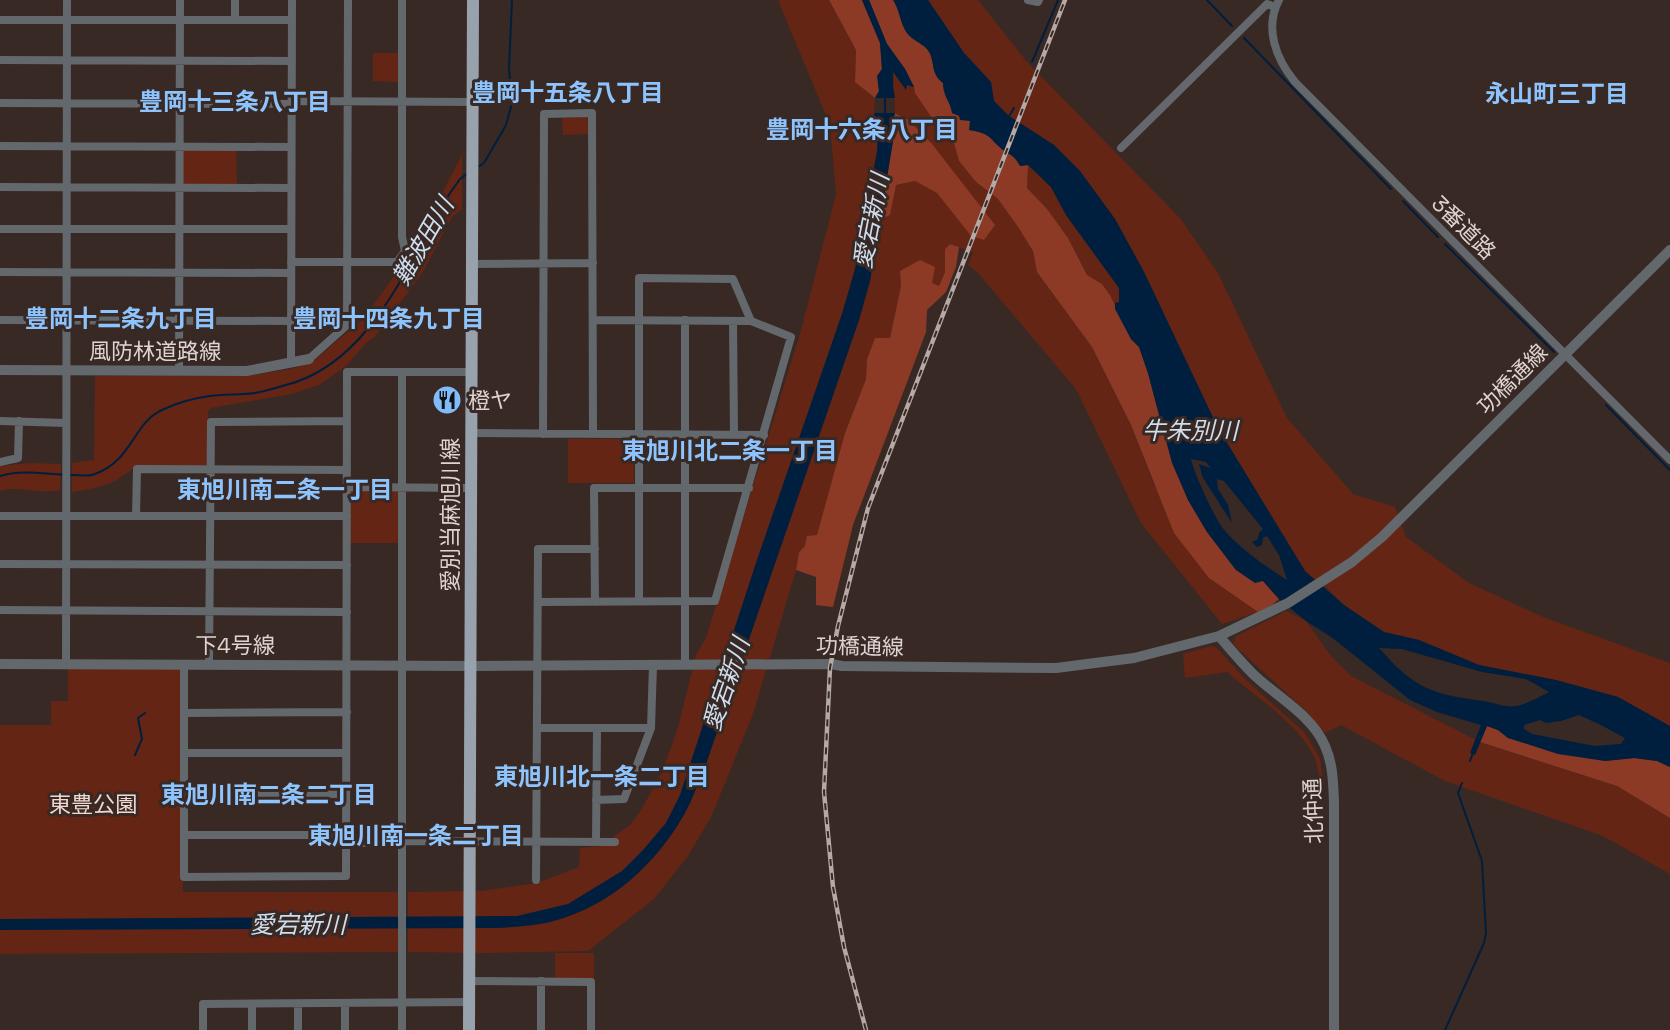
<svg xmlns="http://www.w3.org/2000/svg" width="1670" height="1030" viewBox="0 0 1670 1030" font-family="'Space Grotesk','Noto Sans JP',sans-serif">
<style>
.green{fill:#652514}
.forest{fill:#8c3a25}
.water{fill:#001e3d;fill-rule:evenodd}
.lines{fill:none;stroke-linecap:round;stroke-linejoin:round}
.stream{stroke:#001e3d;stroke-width:2}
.minor{stroke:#63686d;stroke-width:8}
.tertiary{stroke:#63686d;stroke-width:10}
.primary{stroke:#97a2ad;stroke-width:12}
.rail-casing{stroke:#b4a9a6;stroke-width:4.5}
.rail{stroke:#382925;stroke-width:2;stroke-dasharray:7;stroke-linecap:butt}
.labels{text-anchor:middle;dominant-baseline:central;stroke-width:6;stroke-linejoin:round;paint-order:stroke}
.street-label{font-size:22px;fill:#ded4d1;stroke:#382925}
.poi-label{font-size:22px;fill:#ded4d1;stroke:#382925;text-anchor:start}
.park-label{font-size:22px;fill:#f1d8d1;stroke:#382925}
.neighbourhood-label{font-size:24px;font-weight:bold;fill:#8dc4fd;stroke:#382925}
.water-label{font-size:24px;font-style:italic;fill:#cedeef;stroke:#382925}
</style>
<rect width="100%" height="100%" fill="#382925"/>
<path class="green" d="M778,0H829L856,50L855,82L875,98L874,113L878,135L877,152L855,269L842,314L758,557L724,661L741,660L859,320L870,281L880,220L890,215L896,185L915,181L937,193L971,236L984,240C966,205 933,125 895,113L893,71L906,89L907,85L914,87L932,117L952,136L959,161L976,182L998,199L1018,227L1033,251L1037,272L1092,347L1131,425L1153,482L1209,578L1258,612L1222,624L1141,523L1076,389L978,273L968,265L973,252L950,244L945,249V272L939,286L900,272L901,286L890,338H875L867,359L866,379L845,433L817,536L799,552L796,570L753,714L712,815L688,856L654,899L588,951L488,953L408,952V892L481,891L537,883L579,867L580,848L601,846L631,824L641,810L661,774L677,731L696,655L706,638L800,334L836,194L830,125Z
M928,0H978L1027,62L1180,218L1218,273L1287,418L1353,494L1395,507L1406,537L1469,583L1543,617L1670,663V726L1618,697L1556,680L1479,665L1419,640L1384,632L1344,605L1322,583L1313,588L1305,571L1218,428L1144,272L1115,219L1080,171L1054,145L1009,116L994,101L991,82L964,53Z
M373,53H398V82L373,81Z
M586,117L590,121V134L563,135L562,118Z
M179,147H236L237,188H179Z
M464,151L462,158V209L451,218L423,272L374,338L368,341L347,365L319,385L292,394L211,408L208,412V464L206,466H136C113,485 100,488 72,492V463L94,460L95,376H247L291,369L311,363L364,318L400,268L415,245Z
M1028,165L1051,187L1066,215L1119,288V302L1115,303V309L1110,295L1102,284L1087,275L1068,238L1027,188Z
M568,439H634V483H568Z
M31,463L61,464L60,490C40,495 20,485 0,491V466Z
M347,487L403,488V543H347Z
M1286,611L1306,621L1331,656L1351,676L1480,742L1617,786L1670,818V874L1603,836L1445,781L1341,725L1325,733L1308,713L1233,644L1236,636Z
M1211,646L1216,647L1244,678L1305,733L1320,759L1324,786H1320C1319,777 1318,766 1315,758C1298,722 1256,698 1227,672L1185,678L1183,654Z
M68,669H181L183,892H400L401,952L0,954V725H51V701H68Z
M555,953H594V980L555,979Z"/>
<path class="forest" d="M829,0H862L880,43L882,69L878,76L879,91L875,98L855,82L856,50Z
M869,0H894C900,12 901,24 909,35C915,42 925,44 930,54C935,66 931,73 943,83C943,100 956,114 971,121L970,130C993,134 988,138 1003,150C1013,157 1014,155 1020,166L1028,165L1027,188L1047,209L1068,238L1087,275L1102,284L1110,295L1131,339L1139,347L1148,373L1163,431L1188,500L1207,532L1236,570L1263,581L1279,599L1272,605L1258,612L1209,578L1174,533L1131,425L1092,347L1037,272L1033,251L1018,227L998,199L976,182L959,161L952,136L932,118L915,93L914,87L905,69L887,44Z
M895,113L909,120L932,144L995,225L984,240L971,236L937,193L915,181L896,185L890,215L880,220L893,141L892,124Z
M950,244L959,247L956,267L946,292L927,310L926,332L853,525L833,607L816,605V577L796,570L799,552L805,546L807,536L817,535L845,433L866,379L867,359L875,338H890L901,286L900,271L920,260L935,267L932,283L939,286L945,272V249Z
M1487,726L1498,730L1508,738L1605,761L1634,758L1657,761L1670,767V818L1617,786L1480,742Z"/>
<path class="water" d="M862,0H869L887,44L905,69L914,87L907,85L906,90L893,72V87L895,98H875L879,91L877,76L882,69L880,43Z
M893,0H928L964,53L991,82L994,101L1009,116L1054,145L1080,171L1115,219L1144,272L1218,428L1305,571L1344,605L1384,632L1419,640L1479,665L1556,680L1618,697L1670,726V767L1657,761L1634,758L1605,761L1558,754L1508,738L1498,730L1487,726L1475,755L1470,753L1481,725L1437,712L1410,700L1334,639L1306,621L1279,599L1263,581L1255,583L1236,570L1207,532L1188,500L1172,463L1148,373L1139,347L1131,339L1115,309V303L1119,302V288L1066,215L1051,187L1028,165L1020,166C1014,155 1013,157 1003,150C988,138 993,134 969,130L970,121L960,120L959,116L952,113C950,101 943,95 943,83C931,73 935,66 930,53C926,45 918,43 912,38C900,29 901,12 893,0ZM1191,459L1206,462L1211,468L1199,464L1203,478L1232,523L1228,505L1218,489L1217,479L1224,481L1263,529L1259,533L1258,539L1252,542L1257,547L1262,545L1263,538L1267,536L1279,555L1287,580C1266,567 1241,549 1225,531C1214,518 1195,475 1191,459ZM1379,648L1402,649L1482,672L1526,679L1549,692C1539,697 1526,705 1515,706C1505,708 1492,702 1483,701C1431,694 1414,688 1379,648ZM1579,715L1599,724L1625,738L1621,744L1595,746L1532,734L1524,729V725L1540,720L1546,723L1561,721Z
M874,113H895L892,124L893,141L870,281L859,320L705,767C698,782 693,799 685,813C656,864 612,905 554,921C535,926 515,927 495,928L0,930V919L517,916L568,904L622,871L643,850L666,823L680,795L758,557L842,314L855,269L877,152L878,135Z"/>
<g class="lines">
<path class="stream" d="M1207,0L1232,26
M1244,38L1391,189
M1032,62L1058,0
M885,114V96
M1008,118L1014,108
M478,167L484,163L506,125L512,103L509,69L512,0
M1403,201L1438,237
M1445,244L1554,352
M1606,405L1670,470
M0,476C23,469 49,475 72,475C80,475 88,477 95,474C133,460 133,423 162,410C177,403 193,398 210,396C225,394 241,395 255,393C266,391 276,388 286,385C372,363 408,261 450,193L460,179L468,173
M135,755L142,739L138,718L145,713
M1470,761L1473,753
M1445,1030L1484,943L1486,933L1482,861L1458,793L1462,783"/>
<path class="minor" d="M235,0V19
M1028,0L1038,2L1039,0
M1279,0C1264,28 1276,59 1295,82L1670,460
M0,20H292
M0,60L292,61
M292,101L472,102
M0,103L292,104
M0,146L291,147
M1121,148L1267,4L1275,7
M0,187L291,188
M0,229H291
M291,262H397L405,251L402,237V0
M471,264L593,263
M0,272L291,273
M0,320L291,321
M733,321L734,435
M309,359L347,325L348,0
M291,363L292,0
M179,371L180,0
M0,421L66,423
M471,433L764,435
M543,434L544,114L592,113L593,434
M0,462L18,458L19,421
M347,487L471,488
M0,516H347
M136,516L137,469L347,470
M0,564L347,565
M639,601V278L733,279L751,321
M538,602L715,601L791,337L751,321L593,320
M595,602L594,488H749
M0,610L347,612
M66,664L67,0
M184,665V877L346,876L347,372H471
M209,665L211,422L347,421
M685,665V320
M184,713L347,712
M537,728H651
M184,753H346
M184,793L346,794
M596,800L624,799L651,728L653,665
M184,835H346
M402,841L615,842
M596,841L597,730
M346,843H402
M536,880L538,549H595
M469,981L591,982V1030
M203,1030V1004L469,1002
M252,1030V1004
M298,1030V1004
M345,1030V1004
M402,1030V372
M541,1030V981"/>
<path class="tertiary" d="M0,370L247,371L309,359
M1219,636C1230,649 1241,662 1253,674C1277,697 1312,715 1325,746C1333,764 1333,782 1334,801V1030
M0,664L470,666L831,664L842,666L1056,668L1134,658L1219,636L1288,603L1352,562L1382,537L1670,250"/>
<path class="primary" d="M469,1030L473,0"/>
<g class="rail-casing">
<path id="rail" d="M866,1030L844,947L833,887L824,792L830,668L838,626L868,508L1065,0"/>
</g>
<use href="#rail" class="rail"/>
</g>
<defs>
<g id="restaurant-disc" transform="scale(1.5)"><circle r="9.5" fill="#81bcfa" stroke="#382925"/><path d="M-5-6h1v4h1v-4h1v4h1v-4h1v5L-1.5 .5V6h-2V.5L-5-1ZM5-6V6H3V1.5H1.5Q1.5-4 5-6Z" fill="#111"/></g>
</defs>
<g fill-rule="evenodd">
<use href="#restaurant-disc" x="447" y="400"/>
</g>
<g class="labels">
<g class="street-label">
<text transform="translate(1464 227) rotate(45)">3番道路</text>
<text x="155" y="351">風防林道路線</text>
<text transform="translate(1512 379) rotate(-45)">功橋通線</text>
<text transform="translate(450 515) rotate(-90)">愛別当麻旭川線</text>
<text x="235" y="645">下4号線</text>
<text transform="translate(860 646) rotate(1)">功橋通線</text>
<text transform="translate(1313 811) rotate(-92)">北仲通</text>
</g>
<g class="poi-label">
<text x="468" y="400">橙ヤ</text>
</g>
<g class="park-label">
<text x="93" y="804">東豊公園</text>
</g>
<g class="neighbourhood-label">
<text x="568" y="92">豊岡十五条八丁目</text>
<text x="1557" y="93">永山町三丁目</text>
<text x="235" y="101">豊岡十三条八丁目</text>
<text x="862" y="129">豊岡十六条八丁目</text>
<text x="121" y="318">豊岡十二条九丁目</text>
<text x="389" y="318">豊岡十四条九丁目</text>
<text x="730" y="450">東旭川北二条一丁目</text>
<text x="285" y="489">東旭川南二条一丁目</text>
<text x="602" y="776">東旭川北一条二丁目</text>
<text x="269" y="794">東旭川南二条二丁目</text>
<text x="416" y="835">東旭川南一条二丁目</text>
</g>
<g class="water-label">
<text transform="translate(871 221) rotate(-79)">愛宕新川</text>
<text transform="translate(423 241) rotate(-60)">難波田川</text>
<text x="1190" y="430">牛朱別川</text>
<text transform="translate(726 684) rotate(-71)">愛宕新川</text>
<text x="298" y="924">愛宕新川</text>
</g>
</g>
</svg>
